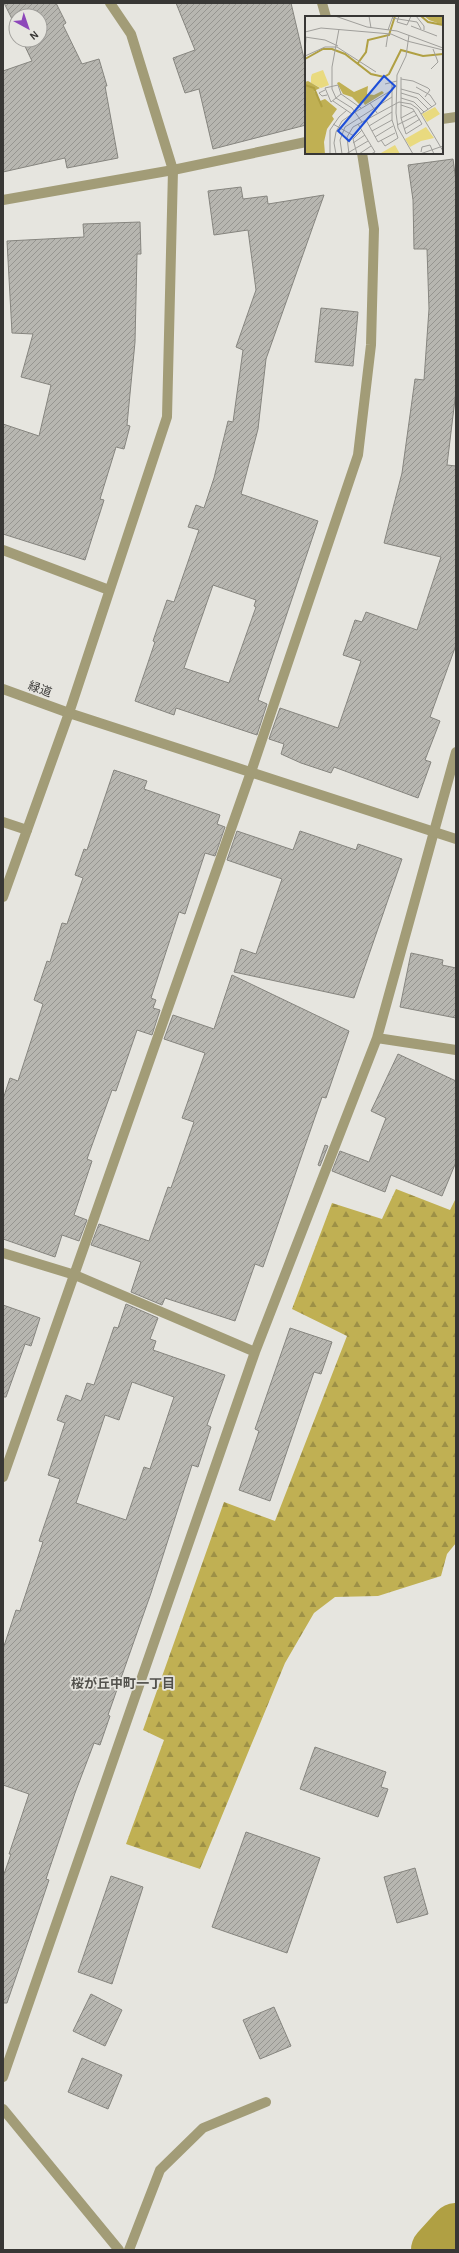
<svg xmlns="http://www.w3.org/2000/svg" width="459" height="2253" viewBox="0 0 459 2253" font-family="'Alegreya Sans','Noto Sans JP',sans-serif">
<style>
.forest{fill:url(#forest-firs)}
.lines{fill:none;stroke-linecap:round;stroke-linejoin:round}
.river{stroke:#b0a043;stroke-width:52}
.building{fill:url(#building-hatch);stroke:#86857f;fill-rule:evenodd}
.pedestrian{stroke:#a29c77;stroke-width:10}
.minor{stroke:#a29c77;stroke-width:10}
.tertiary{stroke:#a29c77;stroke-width:10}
.labels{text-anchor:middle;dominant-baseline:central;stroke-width:3.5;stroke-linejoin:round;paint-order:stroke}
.street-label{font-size:12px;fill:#383735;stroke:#e6e5df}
.neighbourhood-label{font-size:13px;font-weight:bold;fill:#52514c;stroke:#e6e5df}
.inset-river{fill:none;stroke:#b0a043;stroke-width:2}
.inset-road{fill:none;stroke:#a09f9b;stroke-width:1}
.view{fill:#1d4ed8;fill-opacity:0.15;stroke:#1d4ed8;stroke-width:2}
.inset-edge{fill:none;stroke:#383735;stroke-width:2}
</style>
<defs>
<pattern id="forest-firs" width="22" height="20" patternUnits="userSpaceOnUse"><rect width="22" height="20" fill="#c0b053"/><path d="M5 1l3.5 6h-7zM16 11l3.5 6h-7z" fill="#9d9046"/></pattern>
<pattern id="building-hatch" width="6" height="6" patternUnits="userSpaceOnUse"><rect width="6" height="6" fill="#b7b6b0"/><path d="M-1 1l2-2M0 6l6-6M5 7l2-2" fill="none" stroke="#969590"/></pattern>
</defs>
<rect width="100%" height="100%" fill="#e6e5df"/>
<path class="forest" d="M396,1189L450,1210L456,1198V1543L447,1554L441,1576L378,1596L335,1597L314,1613L285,1663L200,1869L126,1844L164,1740L143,1730L224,1502L275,1521L347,1336L292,1309L332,1203L382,1219Z"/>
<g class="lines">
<path class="river" d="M437,2250L456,2229"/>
</g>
<path class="building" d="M4,3H56L66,23L63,25L82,64L99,59L107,86H105L118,158L67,168L65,158L3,172V71L32,61L22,40H40V16H16V27Z
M176,3H291L306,67V125L213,149L199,89L185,93L173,58L195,50Z
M453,159L456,181V391L447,465L456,466V645L430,717L440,721L425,760L431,762L418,798L334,767L331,773L301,763L281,754L284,744L269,739L280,708L338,728L361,661L343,655L355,620L362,622L366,612L417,630L441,557L384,543L402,473L415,379L424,380L429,309L427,249H414L413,200L408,165Z
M241,187L243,199L267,196L268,204L324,195L266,359L258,429L241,494L318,521L258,700L267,704L257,735L176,708L174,715L135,701L155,642L153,641L167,600L174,602L199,530L188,527L196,505L204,508L214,478L228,421L233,422L243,350L236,347L256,290L248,230L214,235L208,191ZM213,585L256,600L254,606L256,607L229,683L184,668Z
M140,222L141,254H137L135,342L127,425L130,426L124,449L116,447L100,499L104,500L85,560L3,534V424L39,436L51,385L21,377L33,334L12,333L7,241L84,237L83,224Z
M321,308L358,312L353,366L315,362Z
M114,770L147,781L144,789L220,815L217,824L225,827L215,856L205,853L185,914L179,912L151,998L156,1000L153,1008L160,1010L152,1035L137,1030L116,1091L112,1090L87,1159L92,1161L74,1215L87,1220L79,1241L62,1235L55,1257L3,1239V1099L10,1078L18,1081L43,1004L34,1000L47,961L50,962L62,923L67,924L83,878L75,875L84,849L87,850Z
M237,831L293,850L300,831L356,850L358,844L402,859L354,998L234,972L241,949L256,954L282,879L227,860Z
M411,953L443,960L442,965L456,968V1018L400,1007Z
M232,975L349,1031L326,1098L322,1097L263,1267L255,1264L235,1321L165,1298L162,1305L131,1292L141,1262L91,1245L99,1224L149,1241L168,1187L171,1188L194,1122L182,1118L205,1053L164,1039L173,1015L214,1029Z
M398,1054L456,1081V1162L442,1196L391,1175L385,1192L332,1171L340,1151L369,1162L386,1118L371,1111Z
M325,1145L328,1146L320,1166L318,1165Z
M126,1304L158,1318L150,1339L156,1341L153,1350L225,1375L207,1425L211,1427L198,1467L192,1465L151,1593L108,1715L110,1716L100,1745L94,1743L75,1793L46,1879L49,1880L29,1939L7,2003H3V1877L11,1854H9L29,1794L3,1785V1649L16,1610L20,1611L43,1542L39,1541L60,1479L48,1475L65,1423L57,1420L66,1395L81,1401L87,1383L94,1385L114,1327L118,1328ZM132,1382L174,1397L150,1469L144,1467L126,1520L76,1503L105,1415L119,1420Z
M3,1305L40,1318L31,1346L25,1344L6,1397H3Z
M290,1328L332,1342L321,1374L314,1372L270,1501L239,1490L259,1431L255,1429Z
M315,1747L386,1772L381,1787L388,1789L378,1817L300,1789Z
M246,1832L320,1858L287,1953L212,1927Z
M415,1868L428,1914L397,1923L384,1877Z
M111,1876L143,1887L112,1984L78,1972Z
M91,1994L122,2010L105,2046L73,2031Z
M274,2007L291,2046L260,2059L243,2020Z
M82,2058L122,2075L108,2109L68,2092Z"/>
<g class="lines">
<path class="pedestrian" d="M3,689L69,713"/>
<path class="minor" d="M322,3L326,17
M442,119L456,117
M3,200L173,170L306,142
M3,550L109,590
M3,822L27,830
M377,1038L456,1050
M3,1253L75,1275L255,1352
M3,1477L251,772L358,455L371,345L374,229L362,153
M3,2077L255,1352L377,1038L456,752
M3,2109L119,2250
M129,2250L160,2170L203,2128L266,2102"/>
<path class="tertiary" d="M69,713L456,839
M3,897L69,713L167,417L173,170L131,34L110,3"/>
</g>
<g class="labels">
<g class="street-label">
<text transform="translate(40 689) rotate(20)">緑道</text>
</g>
<g class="neighbourhood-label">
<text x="123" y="1684">桜が丘中町一丁目</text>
</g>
</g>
<g transform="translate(305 16)">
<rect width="138" height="138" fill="#e6e5df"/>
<path d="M18,54L24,69L16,72L6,67V61L7,58ZM130,91L135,98L122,106L117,98Z" fill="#e9da7f"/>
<path d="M119,0H138V9L124,4ZM3,65L15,72L9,75L15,85L20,83L32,93L27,100L29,103L22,113L19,126L20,138H0V66ZM34,66L49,76L63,70L62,78L69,79L77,75L79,77L60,89L58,86L54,88L47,81L38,78L32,67Z" fill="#c0b053"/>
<path d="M121,111L129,122L116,125L105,131L100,123ZM90,129L95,138H76V137Z" fill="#e9da7f"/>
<path class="inset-river" d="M116,0L123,6L138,9M0,43L18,33H27L40,38L66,58L79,61L84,58L96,34L118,40L138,38M53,47L61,36L63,24L84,19L90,0M0,69L9,72L17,91"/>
<path class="inset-road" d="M30,0L62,11L92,15L138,32M64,0L66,12M94,0L92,6L102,9L106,0M111,0L119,10V14M87,2L112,6L116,13M106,10L132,20M34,13L27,51V73L31,82L47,92L57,106M83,14L88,0M0,16L16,12L86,18L102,25L138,34M104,19L101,40L92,59L91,97L93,112L108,138M0,21L20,24L33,30M32,31L71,56M81,31L83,18M0,35L1,21M0,40L20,31H32M126,53L133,46L128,33M96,63L108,65L123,72L125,74L120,81M80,68L92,65M111,71L125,79L131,88L116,98M96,73L114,78L127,91M20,74L14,77L17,80L22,79M96,77L112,82L123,93M36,78L26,86L20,72L33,69L36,78L56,92M96,82L109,86L119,96M28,85L47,98L87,74V67M65,87L72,97M96,89L108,93L117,108L101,118L96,102V61M96,102L109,95M61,104L73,126L90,117M28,108L49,120M53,108L70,136L66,138M92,109L112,99M64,110L87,96M99,113L115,103M67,115L87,104M70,121L88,110M76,124L80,130L93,122L87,104V74M48,127L60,119M116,136L117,131L125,129L129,138M25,138V114L34,101L42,94M31,138L29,127L31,116L37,105L47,98M37,138L35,124L40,111L87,81M41,138L63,125M44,138L42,121L48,111L94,86L106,88L113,93L138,135M52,138L48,123L57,114M54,138L66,130M115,138L138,130"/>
<path class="view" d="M79,60L90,70L44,125L33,115Z"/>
<rect width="138" height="138" class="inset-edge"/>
</g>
<rect width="459" height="2253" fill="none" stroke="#383735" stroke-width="8"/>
<g transform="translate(28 28) rotate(140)"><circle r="19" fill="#e6e5df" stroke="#a09f9b"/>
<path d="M0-3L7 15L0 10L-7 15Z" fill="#8d47ba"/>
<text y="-6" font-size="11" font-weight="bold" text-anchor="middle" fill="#383735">N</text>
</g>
</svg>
